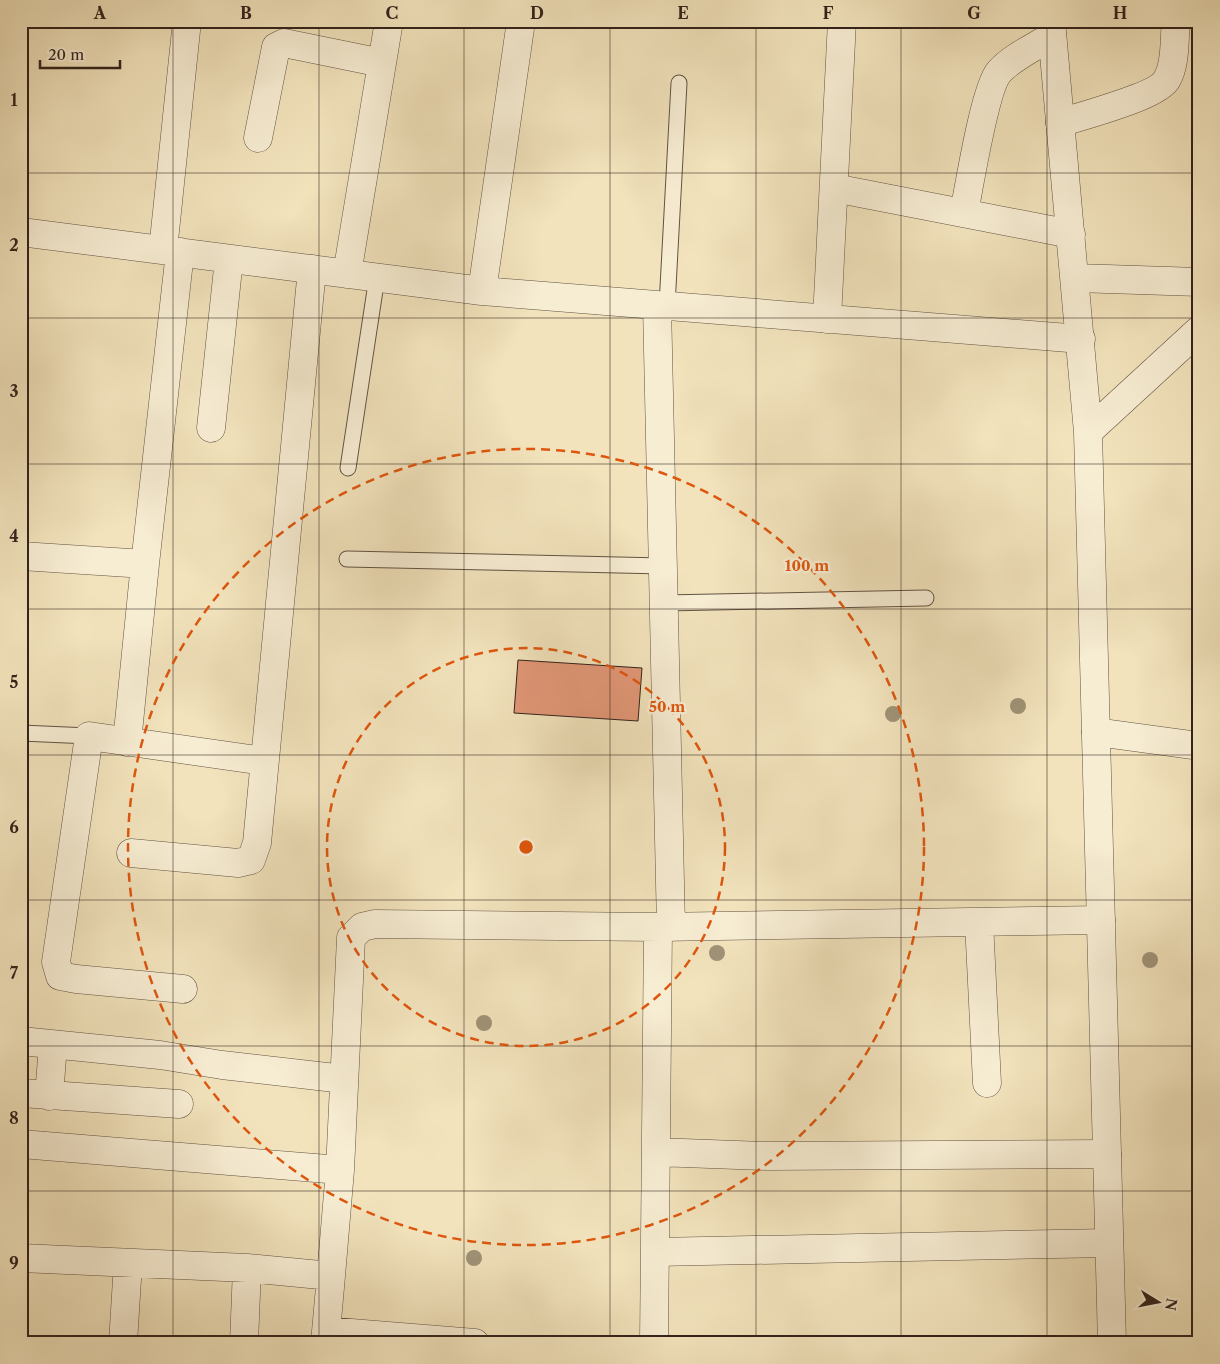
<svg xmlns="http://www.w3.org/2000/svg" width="1220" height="1364" viewBox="0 0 1220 1364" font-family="'Libre Caslon Text',serif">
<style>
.building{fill:#e29777;stroke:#32221b}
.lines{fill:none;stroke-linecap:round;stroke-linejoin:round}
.service-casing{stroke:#625243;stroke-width:17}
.minor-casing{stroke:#625243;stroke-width:29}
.tertiary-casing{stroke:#625243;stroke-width:29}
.service{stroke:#f7edd3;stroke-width:15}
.minor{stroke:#f7edd3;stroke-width:28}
.tertiary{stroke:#f7edd3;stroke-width:28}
.tree{fill:#a09377}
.grid{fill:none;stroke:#32221b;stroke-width:1;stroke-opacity:0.55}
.ring{fill:none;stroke:#df560d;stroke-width:2.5;stroke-dasharray:9 6}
.centre{fill:#df560d;stroke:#f7edd3;stroke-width:2.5}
.ring-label{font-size:15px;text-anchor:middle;font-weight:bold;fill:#df560d;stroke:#f7edd3;stroke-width:4.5;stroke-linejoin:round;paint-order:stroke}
.neatline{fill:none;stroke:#32221b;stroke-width:2}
.grid-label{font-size:16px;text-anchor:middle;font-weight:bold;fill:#32221b}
</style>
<rect width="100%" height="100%" fill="#f2e3bc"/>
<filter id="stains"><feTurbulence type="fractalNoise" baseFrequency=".004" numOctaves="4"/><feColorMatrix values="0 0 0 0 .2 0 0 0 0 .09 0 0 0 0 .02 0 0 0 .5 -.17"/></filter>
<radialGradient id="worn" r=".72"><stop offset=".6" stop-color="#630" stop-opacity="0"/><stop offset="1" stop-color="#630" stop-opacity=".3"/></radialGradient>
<path class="building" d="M518,660L642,668L638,721L514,713Z"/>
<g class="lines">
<g class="service-casing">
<path id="service" d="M667,306L679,83
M348,468L377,277
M347,559L663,566
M664,603L926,598
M21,733L89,736"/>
</g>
<g class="minor-casing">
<path id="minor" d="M1060,123C1081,116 1159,96 1167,79C1176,63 1174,39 1176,21
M258,138L276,47L284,43L382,63
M834,188L1071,234
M964,213C969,187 985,88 999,72C1012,57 1035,47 1052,36
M21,232L482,291L1081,339
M163,250L187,21
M347,274L389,21
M482,291L521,21
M657,305L671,927
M827,319L842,21
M211,428L229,259
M21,556L145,564
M1096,732L1199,746
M127,742L145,564L180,252
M131,853L238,863L251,860L257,843L312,269
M979,922L987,1083
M183,989L76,979L60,976L56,962L89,736L264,761
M21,1041L160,1055L222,1065L344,1079
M21,1093L179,1104
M49,1096L53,1045
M21,1144L340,1170
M656,1152L767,1156L1107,1154
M655,1252L1109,1243
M21,1258L247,1268L331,1276L340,1170L351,938L362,927L375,924L658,927L1101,920
M326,1331L475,1343
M123,1343L128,1263
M244,1343L247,1268
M325,1343L331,1276
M654,1343L658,927"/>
</g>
<g class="tertiary-casing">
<path id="tertiary" d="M1051,21L1088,432L1112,1343
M1076,278L1199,282
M1088,432L1199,330"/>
</g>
<use href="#service" class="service"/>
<use href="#minor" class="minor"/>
<use href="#tertiary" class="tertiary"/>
</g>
<g class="tree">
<circle cx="1018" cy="706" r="8"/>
<circle cx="893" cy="714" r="8"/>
<circle cx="717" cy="953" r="8"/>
<circle cx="1150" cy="960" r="8"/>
<circle cx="484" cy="1023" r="8"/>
<circle cx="474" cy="1258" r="8"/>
</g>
<path class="grid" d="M173,21V1343M319,21V1343M464,21V1343M610,21V1343M756,21V1343M901,21V1343M1047,21V1343M21,173H1199M21,318H1199M21,464H1199M21,609H1199M21,755H1199M21,900H1199M21,1046H1199M21,1191H1199"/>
<g class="ring">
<circle cx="526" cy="847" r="199"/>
<circle cx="526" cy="847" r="398"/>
</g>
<circle cx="526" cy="847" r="8" class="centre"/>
<g class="ring-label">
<text x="807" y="571">100 m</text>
<text x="667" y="712">50 m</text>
</g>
<rect width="1220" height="1364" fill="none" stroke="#f2e3bc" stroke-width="55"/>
<g transform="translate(1158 1302) rotate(100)" stroke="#f7edd3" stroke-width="4" paint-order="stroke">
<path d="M0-4L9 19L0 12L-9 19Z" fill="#32221b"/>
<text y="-8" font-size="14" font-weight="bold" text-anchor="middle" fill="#32221b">N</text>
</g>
<path d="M40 60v8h80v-8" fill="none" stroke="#32221b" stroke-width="2.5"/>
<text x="48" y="60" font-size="15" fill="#32221b" stroke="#f7edd3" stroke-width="4" paint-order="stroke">20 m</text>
<rect x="28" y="28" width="1164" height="1308" class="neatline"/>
<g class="grid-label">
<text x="100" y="19">A</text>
<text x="246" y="19">B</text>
<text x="392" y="19">C</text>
<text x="537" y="19">D</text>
<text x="683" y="19">E</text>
<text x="828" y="19">F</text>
<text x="974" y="19">G</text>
<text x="1120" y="19">H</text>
<text x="14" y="106">1</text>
<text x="14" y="251">2</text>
<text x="14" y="397">3</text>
<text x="14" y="542">4</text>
<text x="14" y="688">5</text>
<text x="14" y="833">6</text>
<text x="14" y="979">7</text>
<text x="14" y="1124">8</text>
<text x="14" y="1269">9</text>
</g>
<rect width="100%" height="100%" filter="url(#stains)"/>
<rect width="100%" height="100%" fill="url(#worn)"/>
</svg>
